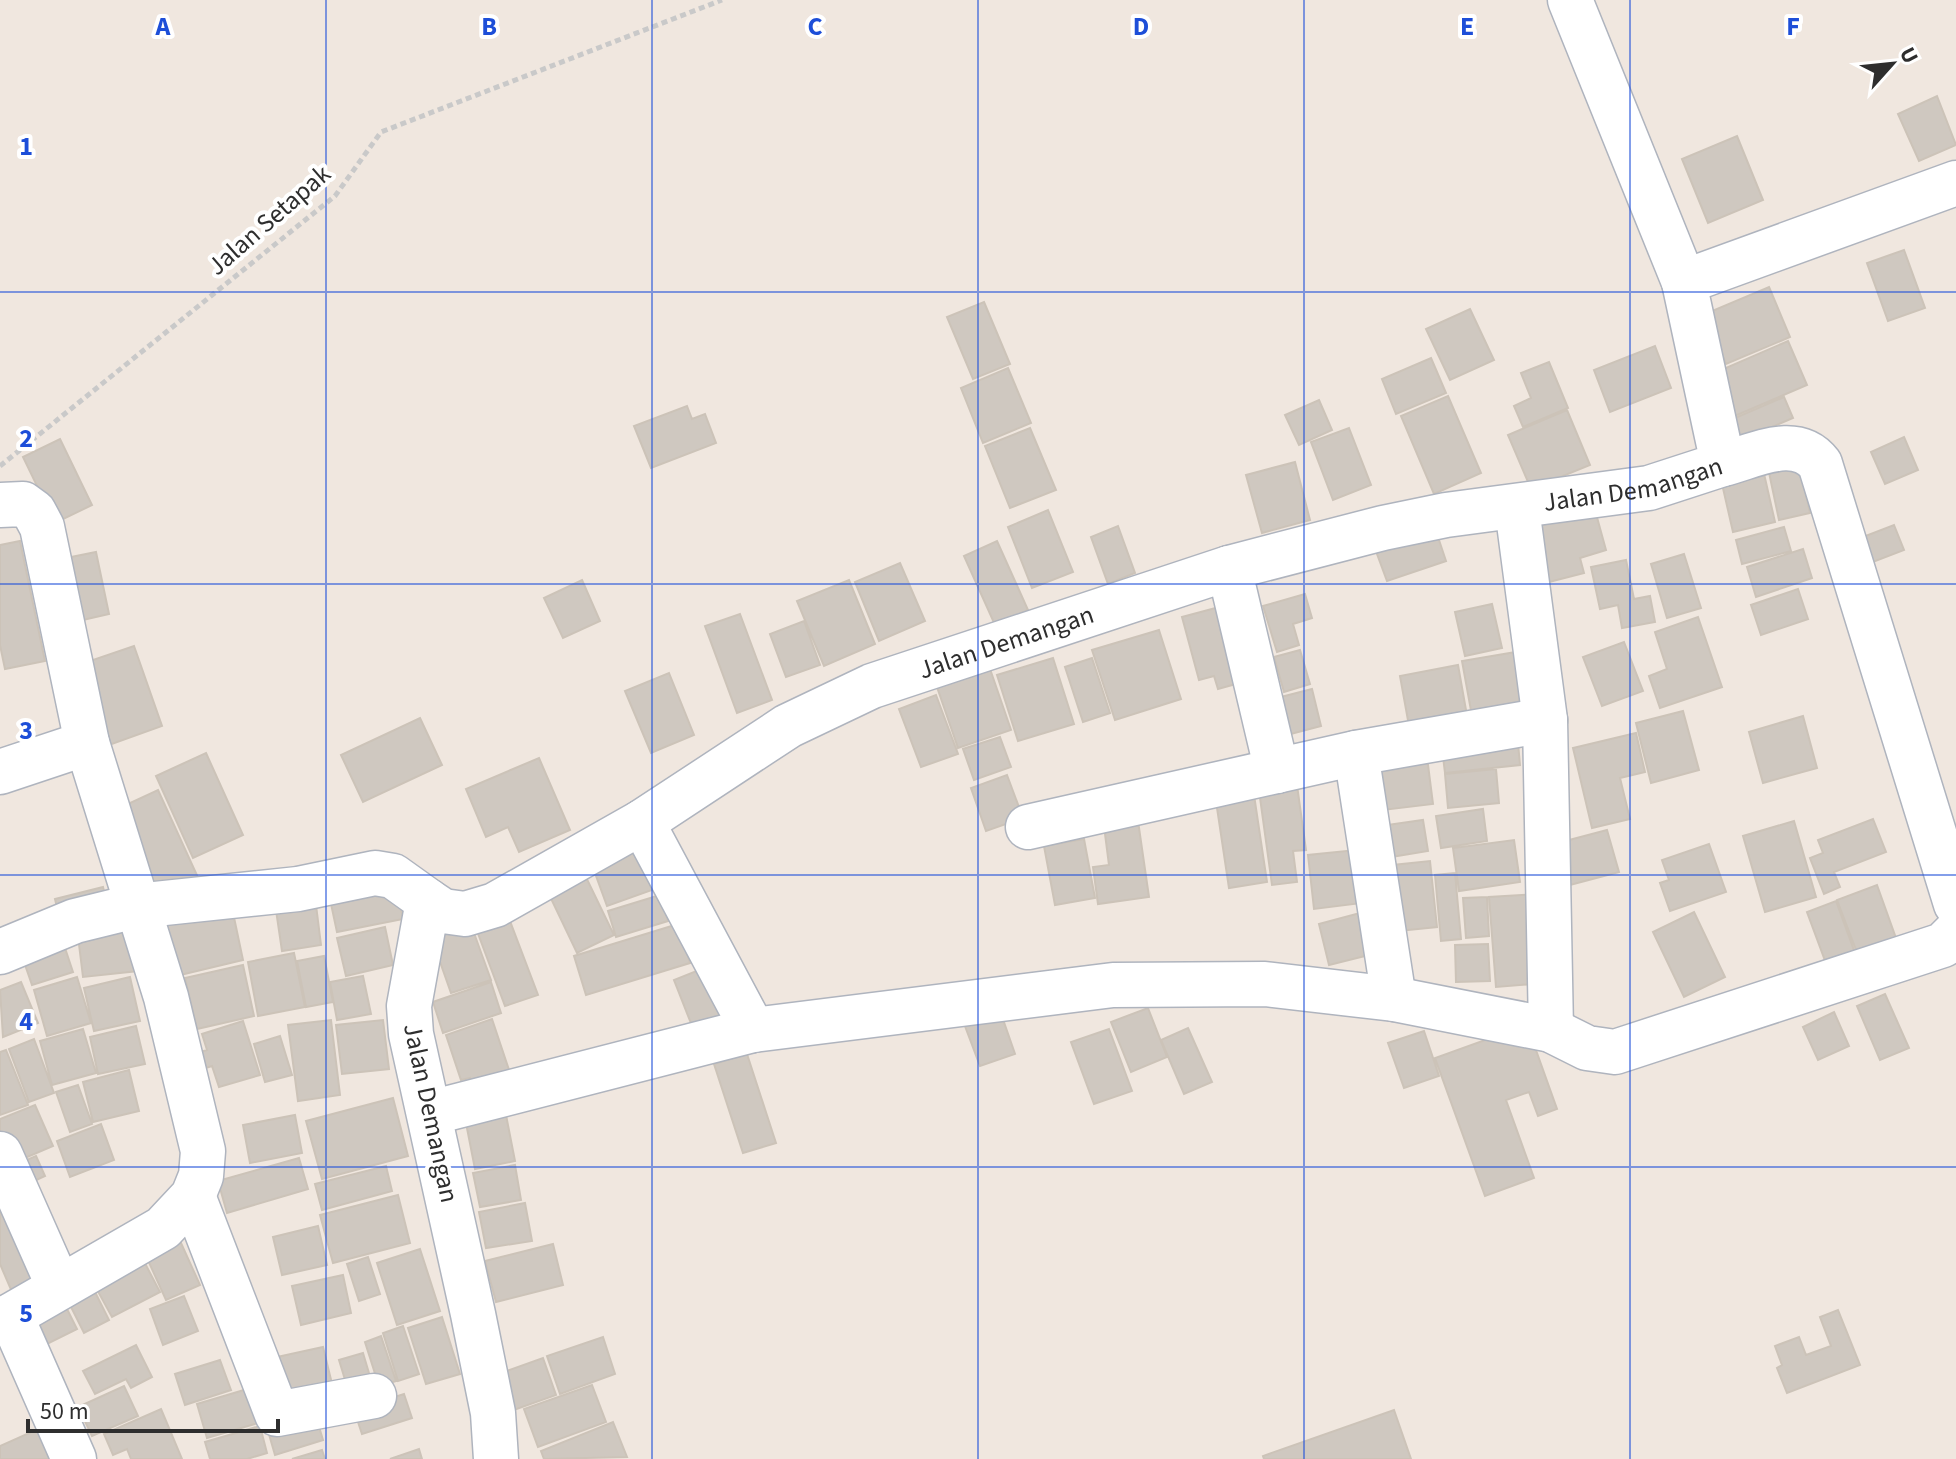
<svg xmlns="http://www.w3.org/2000/svg" width="1956" height="1459" viewBox="0 0 1956 1459" font-family="'Source Sans 3',sans-serif">
<style>
.building{fill:#cfc8c0;stroke:#ccc3b8;stroke-width:2}
.lines{fill:none;stroke-linecap:round;stroke-linejoin:round}
.minor-casing{stroke:#afb4be;stroke-width:47}
.path{stroke:#c9c9c9;stroke-width:5;stroke-dasharray:6 4;stroke-linecap:butt}
.minor{stroke:#fff;stroke-width:44}
.grid{fill:none;stroke:#1d4ed8;stroke-width:2;stroke-opacity:0.55}
.labels{text-anchor:middle;dominant-baseline:central;stroke-width:8;stroke-linejoin:round;paint-order:stroke}
.street-label{font-size:26px;fill:#2e2e2e;stroke:#fff}
.grid-label{font-size:26px;text-anchor:middle;font-weight:bold;fill:#1d4ed8;stroke:#fff;stroke-width:8;stroke-linejoin:round;paint-order:stroke}
</style>
<rect width="100%" height="100%" fill="#f0e7df"/>
<path class="building" d="M1937,96L1956,145L1919,161L1898,114Z
M1737,136L1763,200L1708,223L1682,159Z
M1904,250L1925,308L1888,321L1867,263Z
M1769,287L1790,337L1726,364L1705,314Z
M984,302L1010,364L973,379L947,317Z
M1470,309L1494,360L1450,380L1426,329Z
M1788,341L1807,385L1730,418L1712,374Z
M1655,346L1671,388L1610,412L1594,370Z
M1431,358L1446,393L1396,414L1382,379Z
M1549,362L1568,408L1523,427L1514,406L1531,398L1521,373Z
M1008,368L1031,423L983,443L961,388Z
M1448,396L1481,473L1434,494L1401,416Z
M1784,397L1793,418L1736,442L1728,421Z
M1319,400L1332,430L1299,445L1285,415Z
M687,406L692,419L705,414L716,443L651,468L634,426Z
M1567,410L1590,465L1531,489L1508,435Z
M1030,428L1056,490L1010,508L985,446Z
M1349,428L1371,485L1333,500L1311,442Z
M1904,437L1918,470L1885,484L1871,452Z
M60,439L92,505L55,523L23,457Z
M1798,456L1810,513L1779,520L1767,463Z
M1295,462L1310,520L1262,533L1246,475Z
M1762,465L1775,522L1733,532L1720,475Z
M1048,510L1073,572L1032,588L1008,527Z
M1595,510L1606,550L1580,558L1584,573L1549,582L1535,527Z
M1433,522L1446,561L1387,581L1373,543Z
M1894,525L1904,550L1865,565L1855,540Z
M1118,526L1135,573L1108,584L1091,537Z
M1784,527L1791,551L1742,564L1736,540Z
M20,541L45,661L5,669L0,645V545Z
M997,541L1028,610L995,625L964,556Z
M1803,549L1812,578L1756,597L1747,567Z
M96,552L109,614L74,622L61,559Z
M1684,554L1701,608L1667,618L1651,564Z
M1626,560L1634,599L1650,596L1655,622L1622,628L1618,605L1600,609L1591,567Z
M900,563L925,621L879,641L855,582Z
M582,580L600,621L563,638L544,598Z
M849,580L875,644L824,666L797,601Z
M1798,589L1808,619L1761,635L1751,605Z
M1305,594L1312,618L1293,624L1299,645L1277,652L1263,606Z
M1492,604L1502,648L1465,656L1455,612Z
M1223,606L1243,682L1218,689L1214,676L1199,680L1182,617Z
M740,614L772,700L737,713L705,626Z
M1698,617L1722,687L1660,708L1649,676L1667,669L1655,632Z
M804,621L820,665L786,677L770,634Z
M1159,630L1181,699L1115,720L1092,650Z
M1624,642L1643,691L1602,706L1583,657Z
M134,646L162,726L109,745L81,664Z
M1300,650L1310,684L1284,692L1274,657Z
M1516,652L1529,718L1474,727L1462,661Z
M1053,658L1074,724L1018,741L997,675Z
M1092,658L1110,713L1083,722L1065,667Z
M1458,665L1469,727L1411,737L1400,676Z
M989,666L1011,730L958,748L936,684Z
M669,673L694,735L651,753L625,691Z
M1312,689L1321,726L1283,736L1273,699Z
M936,695L958,754L921,767L899,709Z
M1683,711L1699,770L1651,783L1636,723Z
M1803,716L1817,768L1763,783L1749,732Z
M420,718L442,765L363,802L341,755Z
M1517,732L1520,765L1445,773L1441,740Z
M1636,733L1645,772L1620,778L1630,819L1592,828L1573,748Z
M1000,737L1011,767L974,780L963,749Z
M206,753L243,835L193,858L156,776Z
M1427,757L1433,804L1383,810L1377,763Z
M539,758L570,830L519,852L508,827L486,837L466,789Z
M1496,769L1499,803L1448,808L1445,774Z
M1007,775L1023,818L986,831L971,788Z
M1296,778L1306,850L1293,851L1297,882L1272,885L1258,783Z
M158,790L200,882L151,888L115,810Z
M1254,795L1267,882L1229,888L1216,801Z
M1483,809L1487,841L1441,848L1436,816Z
M1873,819L1886,852L1834,872L1840,887L1824,894L1810,858L1823,853L1818,840Z
M1423,820L1428,851L1385,858L1380,826Z
M1138,821L1149,897L1098,904L1093,867L1109,865L1104,826Z
M1794,821L1816,897L1765,912L1743,836Z
M1607,830L1619,872L1566,886L1554,844Z
M1084,839L1095,898L1055,905L1044,846Z
M1514,840L1520,882L1459,891L1453,848Z
M1709,844L1726,892L1670,911L1660,883L1669,880L1662,860Z
M636,845L652,890L607,906L591,862Z
M1356,850L1362,903L1314,909L1308,855Z
M1430,861L1437,927L1399,931L1393,865Z
M582,869L614,935L577,953L545,886Z
M1455,873L1461,939L1441,941L1435,875Z
M1877,885L1897,941L1858,955L1837,900Z
M397,886L403,919L337,932L330,899Z
M103,887L108,909L60,920L55,899Z
M1538,894L1544,983L1496,987L1489,897Z
M660,895L668,921L616,937L608,911Z
M1487,897L1489,936L1466,938L1463,898Z
M1836,901L1856,956L1827,966L1807,912Z
M316,905L321,945L282,951L276,910Z
M232,908L243,960L176,976L164,924Z
M505,908L538,995L505,1006L473,920Z
M1375,909L1385,951L1329,965L1319,924Z
M1694,912L1725,977L1684,997L1653,932Z
M132,922L138,971L83,977L77,928Z
M470,922L491,980L451,993L431,936Z
M678,924L690,963L586,995L574,956Z
M385,927L393,965L346,976L337,938Z
M62,939L73,972L32,985L21,953Z
M1488,944L1490,981L1456,982L1455,945Z
M294,953L305,1007L258,1016L248,962Z
M324,956L333,1002L306,1007L297,961Z
M243,965L254,1016L197,1029L185,978Z
M709,966L730,1017L694,1031L674,980Z
M363,976L371,1014L337,1020L330,982Z
M77,977L91,1023L47,1036L34,990Z
M130,977L140,1021L94,1031L84,988Z
M21,982L38,1023L3,1037L0,990Z
M491,982L501,1013L443,1033L433,1002Z
M1885,994L1909,1048L1880,1060L1857,1006Z
M998,1005L1015,1054L980,1066L962,1018Z
M1148,1008L1167,1057L1131,1072L1111,1022Z
M1834,1012L1849,1046L1818,1060L1803,1027Z
M492,1019L513,1082L476,1095L470,1078L461,1080L446,1035Z
M331,1020L340,1095L298,1101L288,1025Z
M383,1020L389,1069L342,1074L336,1025Z
M243,1021L260,1075L219,1087L212,1066L199,1070L194,1054L207,1050L202,1034Z
M1527,1025L1557,1109L1538,1116L1529,1092L1506,1100L1534,1178L1485,1196L1435,1058Z
M136,1026L145,1064L98,1074L90,1037Z
M1188,1028L1212,1082L1184,1094L1161,1040Z
M83,1029L96,1073L52,1085L40,1041Z
M1109,1029L1132,1091L1094,1104L1071,1042Z
M1424,1031L1439,1076L1404,1088L1388,1043Z
M280,1036L292,1075L265,1082L254,1044Z
M34,1039L54,1093L29,1102L9,1049Z
M6,1050L28,1105L0,1115V1052Z
M747,1054L776,1143L743,1153L714,1064Z
M129,1070L139,1111L93,1122L83,1082Z
M78,1085L92,1124L70,1132L56,1092Z
M393,1098L408,1156L322,1179L306,1121Z
M35,1105L53,1146L11,1164L0,1139V1119Z
M295,1115L302,1153L250,1163L243,1125Z
M506,1115L515,1161L475,1169L466,1123Z
M101,1124L114,1160L70,1177L57,1141Z
M36,1156L45,1176L17,1189L8,1168Z
M299,1158L308,1189L227,1213L218,1181Z
M515,1165L521,1200L480,1207L473,1173Z
M386,1166L392,1191L322,1210L315,1184Z
M398,1195L410,1243L333,1263L320,1215Z
M525,1203L532,1241L486,1248L479,1212Z
M0,1206L44,1277L12,1292L0,1264Z
M318,1226L327,1265L282,1275L273,1237Z
M176,1232L200,1285L166,1300L142,1247Z
M553,1244L563,1285L496,1302L485,1261Z
M420,1249L440,1311L397,1325L377,1263Z
M138,1250L160,1292L112,1317L89,1275Z
M368,1257L380,1294L359,1301L347,1264Z
M343,1275L351,1313L301,1325L292,1286Z
M90,1282L109,1320L84,1333L65,1295Z
M184,1296L198,1331L163,1345L150,1309Z
M64,1303L77,1329L47,1344L33,1318Z
M1838,1310L1860,1365L1787,1393L1777,1368L1782,1365L1775,1346L1799,1337L1806,1355L1831,1346L1820,1317Z
M442,1317L460,1374L426,1384L408,1328Z
M403,1326L419,1374L398,1381L383,1333Z
M381,1336L396,1381L379,1386L365,1342Z
M603,1337L615,1374L560,1394L547,1356Z
M136,1345L152,1377L131,1388L126,1379L95,1394L83,1371Z
M323,1347L335,1396L289,1407L277,1357Z
M363,1353L374,1390L350,1396L339,1360Z
M543,1358L556,1395L511,1411L498,1374Z
M220,1360L231,1390L185,1405L175,1374Z
M592,1385L606,1422L538,1447L524,1409Z
M124,1386L138,1416L92,1436L78,1407Z
M254,1387L265,1421L207,1438L197,1404Z
M404,1394L412,1418L362,1434L354,1410Z
M161,1409L182,1459H131L127,1449L113,1455L104,1434Z
M314,1410L323,1440L275,1455L266,1424Z
M1394,1410L1411,1459H1264L1263,1456Z
M613,1422L627,1457L544,1459L541,1451Z
M47,1425L62,1459H0V1446Z
M260,1426L267,1453L247,1459H210L205,1442Z
M419,1449L422,1459H390Z
M322,1450L325,1459H292Z"/>
<g class="lines">
<g class="minor-casing">
<g id="minor">
<path d="M1570,0L1684,282"/>
<path d="M1723,464C1755,456 1796,433 1820,464L1956,904"/>
<path d="M0,505L23,504L34,512L42,527L87,743L166,997L203,1151L201,1176L193,1196L163,1228L0,1322"/>
<path d="M1517,508L1545,720L1551,1030"/>
<path d="M1229,568L1277,771"/>
<path d="M1356,753L1394,999"/>
<path d="M0,772L87,743"/>
<path d="M642,822L753,1030"/>
<path d="M1028,827L1356,753L1545,720"/>
<path d="M0,952L75,921L136,906L298,889L375,873L393,876L428,901"/>
<path d="M430,1113L753,1030L1113,985L1265,984L1394,999L1551,1030L1587,1048L1615,1052L1943,945L1956,932"/>
<path d="M0,1154L59,1287"/>
<path d="M193,1196L277,1414L374,1396"/>
<path d="M11,1316L74,1459"/>
<path id="s1" d="M496,1459L493,1413L473,1314L411,1034L409,1006L428,901L443,911L465,914L495,905L642,822L788,726L872,686L1229,568L1383,528L1446,515L1649,488L1723,464L1684,282L1956,183"/>
</g>
</g>
<path class="path" d="M0,466L335,196L381,132L722,0"/>
<use href="#minor" class="minor"/>
</g>
<path class="grid" d="M326,0V1459M652,0V1459M978,0V1459M1304,0V1459M1630,0V1459M0,292H1956M0,584H1956M0,875H1956M0,1167H1956"/>
<g class="labels">
<g class="street-label">
<text transform="translate(269 220) rotate(-41)">Jalan Setapak</text>
<text stroke="none"><textPath href="#s1" startOffset="1866">Jalan Demangan</textPath></text>
<text stroke="none"><textPath href="#s1" startOffset="1218">Jalan Demangan</textPath></text>
<text transform="translate(431 1113) rotate(78)">Jalan Demangan</text>
</g>
</g>
<g class="grid-label">
<text x="163" y="35">A</text>
<text x="489" y="35">B</text>
<text x="815" y="35">C</text>
<text x="1141" y="35">D</text>
<text x="1467" y="35">E</text>
<text x="1793" y="35">F</text>
<text x="26" y="155">1</text>
<text x="26" y="447">2</text>
<text x="26" y="739">3</text>
<text x="26" y="1030">4</text>
<text x="26" y="1322">5</text>
</g>
<g transform="translate(1892 64) rotate(63)" stroke="#ffffff" stroke-width="6" paint-order="stroke">
<path d="M0-6L14 30L0 20L-14 30Z" fill="#2e2e2e"/>
<text y="-12" font-size="22" font-weight="bold" text-anchor="middle" fill="#2e2e2e">U</text>
</g>
<path d="M28 1419v12h250v-12" fill="none" stroke="#2e2e2e" stroke-width="4"/>
<text x="40" y="1419" font-size="24" fill="#2e2e2e" stroke="#ffffff" stroke-width="6" paint-order="stroke">50 m</text>
</svg>
